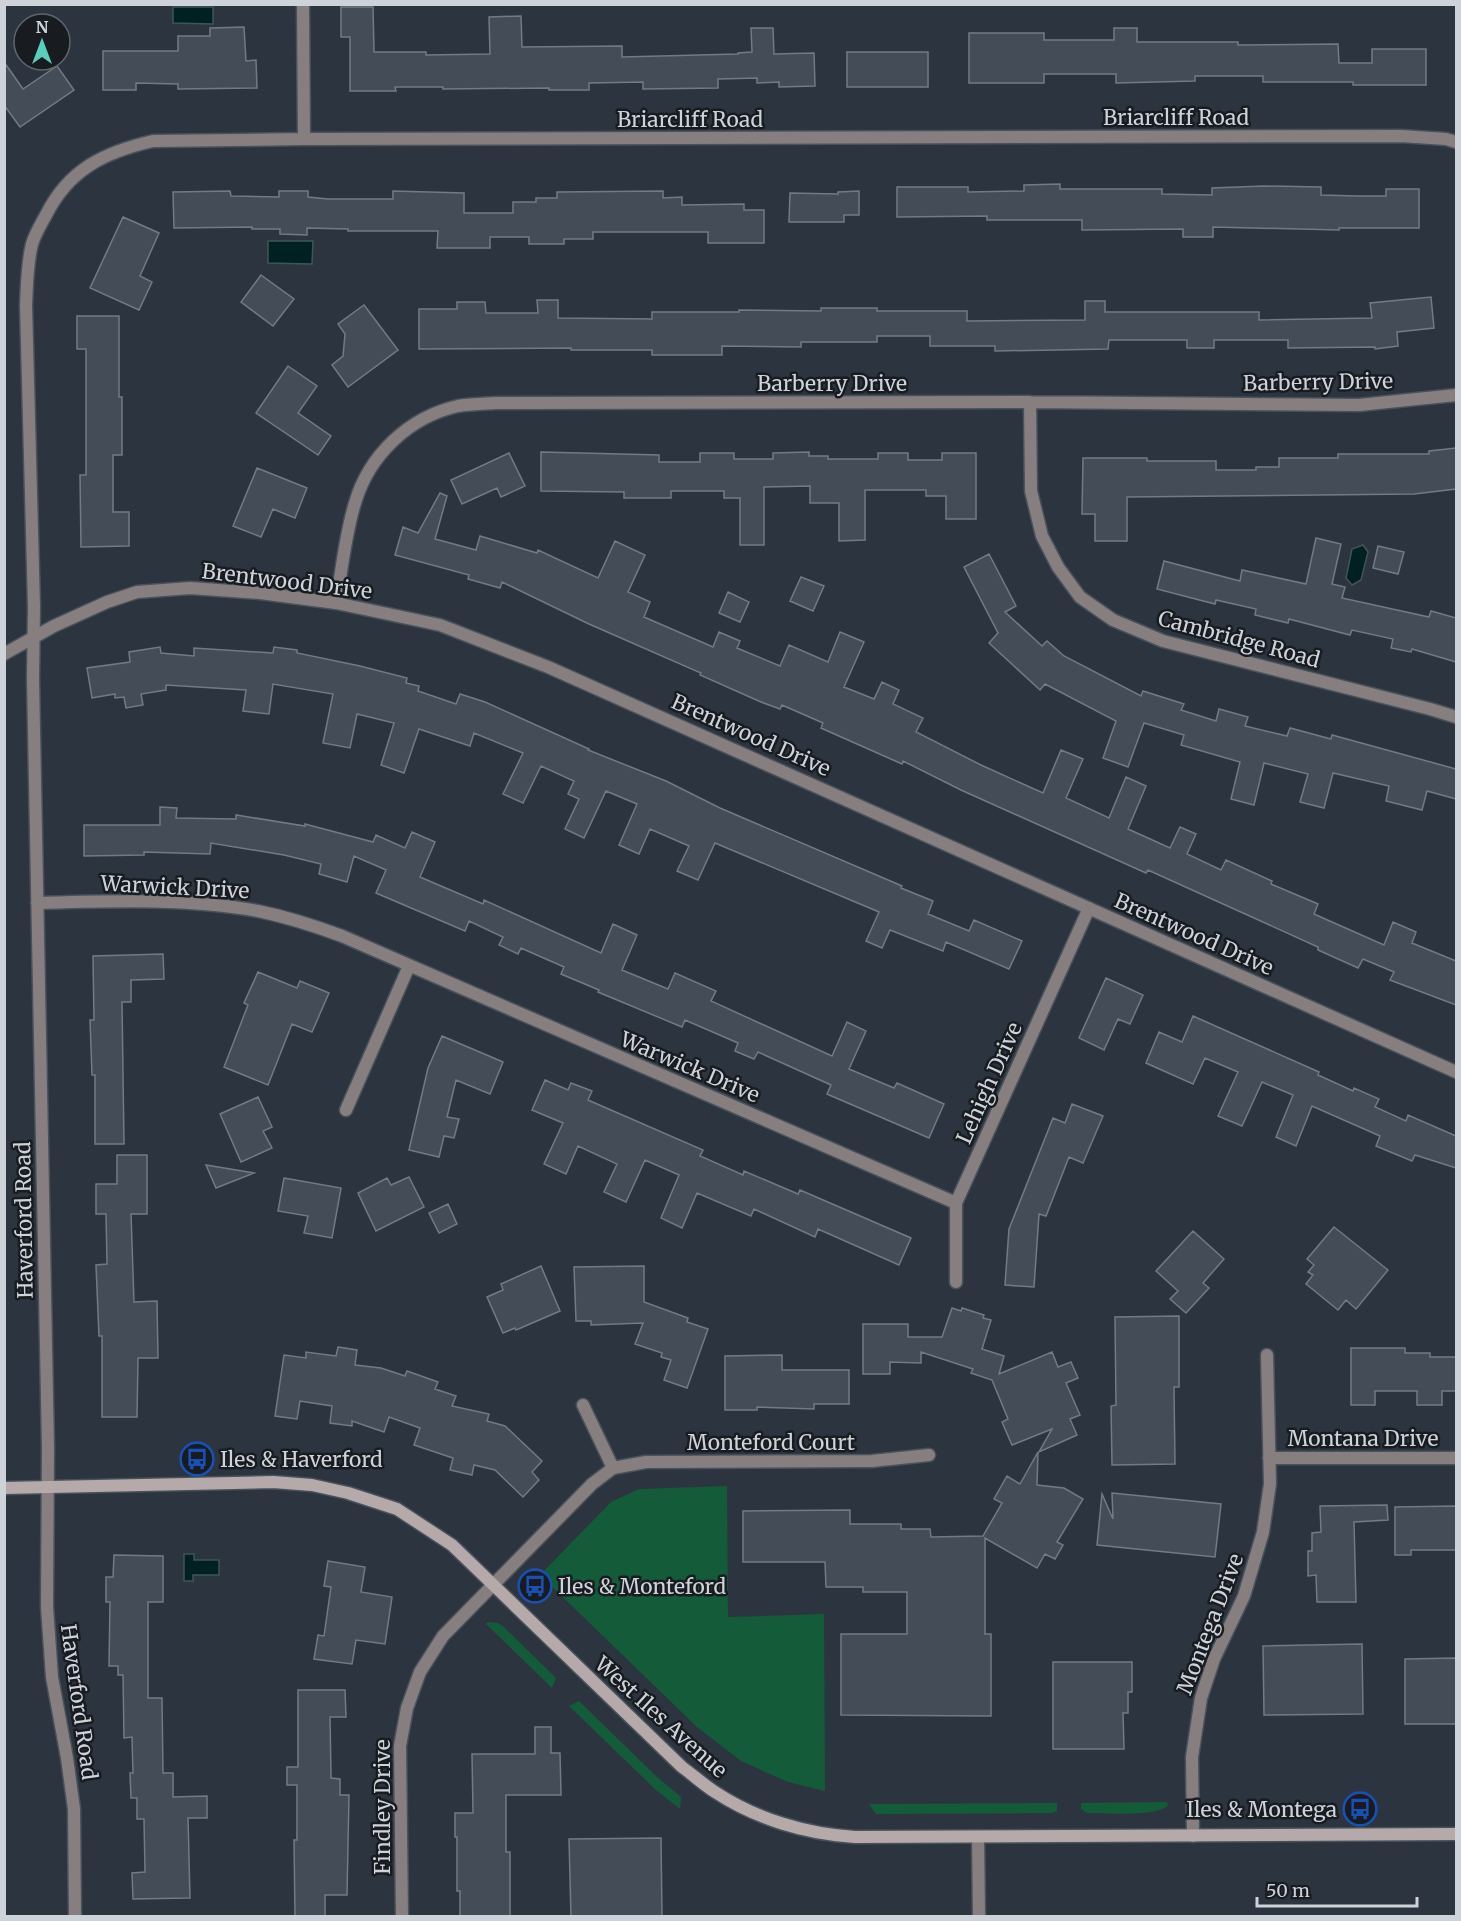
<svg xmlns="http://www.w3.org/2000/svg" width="1461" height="1921" viewBox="0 0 1461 1921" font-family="Merriweather,serif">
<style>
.green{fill:#145b39}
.water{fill:#002021;stroke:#3e5658;stroke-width:1.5}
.building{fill:#434c57;stroke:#717b87;stroke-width:1.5}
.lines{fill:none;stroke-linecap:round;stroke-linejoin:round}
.street-casing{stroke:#49515b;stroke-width:15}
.secondary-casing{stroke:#49515b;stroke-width:15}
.street{stroke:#877f7f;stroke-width:12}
.secondary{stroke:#b6a9aa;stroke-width:12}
.labels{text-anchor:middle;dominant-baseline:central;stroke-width:5;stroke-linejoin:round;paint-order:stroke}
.street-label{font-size:21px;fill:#cdd3d9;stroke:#181c21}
.poi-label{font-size:21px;fill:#cdd3d9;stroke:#181c21;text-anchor:start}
</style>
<rect width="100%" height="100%" fill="#2c353f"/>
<path class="green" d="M727,1486L728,1617L824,1614L825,1791L788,1782L741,1761L697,1727L540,1575L611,1502L639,1489Z
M488,1622L498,1623L504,1627L556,1678L552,1688L486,1624Z
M579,1701L657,1777L681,1797L680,1809L656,1790L569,1706Z
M1167,1802L1168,1806C1150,1818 1108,1812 1087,1813L1081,1809V1803Z
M1057,1803V1811L1052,1813L876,1814L869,1804Z"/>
<path class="water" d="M173,7H213V24L173,23Z
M268,241H313L312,264L268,263Z
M1363,545L1368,552L1361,580L1352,585L1346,578L1352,549Z
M184,1554H194V1560H219V1575H193V1581H184Z"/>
<path class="building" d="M341,7H373L374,52H426V55L490,54L489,17L521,16L522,47L622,46V57L738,54V53L752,52L751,28H773L774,54L814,53L815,86L779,87V82L757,83V78L718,79V88L643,89V82L589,83V90H549V88L443,89V87H395L396,91H350V37H341Z
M244,27L246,61L256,60L257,88L178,89V84L136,83V90H103V51H178V36H210V28Z
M1114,28H1137V42H1238V45L1338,44L1339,63H1372V49H1426V85H1353V82H1263V76H1195V81L1116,83V74H1044V83H969V33H1044V40H1114Z
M847,52H928V87H847Z
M4,62L23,89L57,66L74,90L20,127L4,105Z
M1060,184V189H1162V194L1212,195V188L1264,186L1321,187V195L1357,196H1386V189H1419V228H1339V230L1213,227V237H1183V229L1082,230V220H987V216L897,217V187H968V192L1024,191V185Z
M230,191L231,196L279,197V191H308V197L328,199H393V191L464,193V213H513V202H536V198H557V192L663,191V198L682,197V205L744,204V210H764V243H708V232H593V239H564V244H529V237H490V248H437L438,231H348V229L307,228V235L280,234V229H252V227L174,228L173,192Z
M859,191V215H844V222H789L790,193L838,194V192Z
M123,217L159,233L140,276L152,282L139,310L90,288Z
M261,275L294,299L273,326L241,302Z
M1431,297L1434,328L1397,332L1398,346L1375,349V347L1288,348V340H1214V348H1187V340H1109L1108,349L995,351V346H930V336H877V342H801V347L722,346V355H652V350H571V348L419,349V309H457V302H485L486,313H538L537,300H558V318L652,319V312H739V310L821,311V308H877V311H967V321L1085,320V301H1105V312H1259V320L1372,318L1370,303Z
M364,305L398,350L348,387L332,365L343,356L345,334L338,324Z
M77,316H119V397H122V455H113V512H129V546L81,547L80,475H86V349H77Z
M288,366L317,386L298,413L331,436L318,455L256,413Z
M1456,448V489L1414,494L1127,497V541H1095V514H1082L1083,458H1147V461H1216V470H1256V467H1279V458H1338V454H1429V451Z
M541,452L659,455V462H700V453H734V459H773V453L809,452V456H828V459H878V453H908V460H942V453H976V519H946V496H926V490H865V540L839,541V503H810V486L764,487V545H740V498H724V491H671V498H624V492L541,491Z
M509,453L525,486L501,497L497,488L462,504L451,480Z
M257,468L307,488L295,518L273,509L261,537L233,526Z
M440,493L447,496L435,539L476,550L480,536L537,553L538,550L598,578L615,541L645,555L628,592L650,602L644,617L713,647L719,632L740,641L737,648L780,666L789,645L828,662L840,632L864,642L844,687L874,699L882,682L899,690L893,704L923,718L916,732L981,765L1043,793L1061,750L1083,759L1066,798L1109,818L1126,777L1146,786L1128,829L1170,848L1180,827L1196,834L1187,854L1221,870L1226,860L1272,881L1271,884L1318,904L1314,914L1384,945L1393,922L1416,932L1412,943L1456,961V1005L1390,980L1394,972L1363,959L1358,968L1318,950V947L1148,870L1146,873L961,790L903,761L902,764L821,728L823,723L782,705L780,709L761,702L700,675L701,673L589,624L502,582L500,588L468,579L469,575L395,555L403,527L418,533Z
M1316,538L1341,544L1332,584L1345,587L1342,598L1429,617L1431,611L1456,618V662L1412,649L1411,652L1391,648L1393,639L1352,630L1350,635L1289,619L1288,623L1255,615L1256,609L1216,600L1215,604L1157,589L1164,561L1240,581L1242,570L1306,584Z
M1378,546L1404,552L1398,574L1373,568Z
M989,554L1016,606L1005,612L1042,646L1047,641L1064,656L1141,696L1143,691L1184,704L1181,710L1216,721L1219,709L1248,717L1245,726L1287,736L1290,728L1331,739L1332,735L1456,769V799L1427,791L1422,810L1386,801L1389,786L1333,773L1324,808L1300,802L1308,774L1264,763L1254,805L1231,799L1240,762L1181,745L1184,735L1144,723L1128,767L1103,758L1116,721L1045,684L1040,690L989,643L998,633L964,567Z
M801,577L824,586L813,611L790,601Z
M728,592L749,602L740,622L719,613Z
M160,647L161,653L194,656V648L273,653L274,647L297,650V653L360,666L407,678L406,683L419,686L418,691L456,704L460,694L485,702L589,749L588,750L666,781L720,808L902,886L901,888L933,901L928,914L969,931L974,920L1022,941L1009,969L946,942L943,951L890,930L882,948L866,941L879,912L715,843L698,880L677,871L689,846L650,829L639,854L619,845L637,804L606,791L584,838L565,829L579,799L568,794L574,781L541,766L523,803L503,794L523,753L474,733L470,746L419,729L404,773L381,765L394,723L357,714L350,748L323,743L333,694L273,684L269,714L243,711L246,690L166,685V690L141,694L143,705L126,708L124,697L115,698V694L92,698L87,668L130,662L129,652Z
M160,807L177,808L176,818L236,819V815L305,826V824L373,842L376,835L405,848L412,832L435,842L420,877L483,904L484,900L601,953L613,924L637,935L622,970L668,989L675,973L716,991L711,1001L832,1056L847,1022L866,1031L849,1069L894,1088L897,1083L944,1104L929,1138L827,1094L831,1085L758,1052L754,1059L735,1051L738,1043L685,1020L682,1027L598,992L599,990L561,974L564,967L521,948L518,954L499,945L503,937L469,921L465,931L376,893L386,870L354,856L347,882L319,874L321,864L284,855L211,843L210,854L144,852V855L84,856V825H160Z
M163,954L164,979L131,980V1002H122L124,1144H95V1075H92L90,1020H94L93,956Z
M258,972L297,988L300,981L329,993L312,1032L292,1024L268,1085L224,1067L248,1005L244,1003Z
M1106,978L1143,995L1130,1024L1118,1019L1104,1050L1079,1038Z
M1193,1016L1319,1072L1318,1075L1353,1091L1354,1088L1379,1099L1375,1107L1406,1121L1408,1115L1456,1136V1168L1415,1155L1412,1161L1376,1146L1380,1136L1312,1106L1296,1146L1276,1137L1293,1095L1262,1082L1242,1126L1218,1116L1238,1072L1205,1058L1193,1084L1146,1063L1159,1032L1182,1042Z
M442,1036L503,1062L490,1094L456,1080L447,1117L459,1119L454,1138L444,1136L439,1157L409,1150L428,1068Z
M545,1080L568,1090L571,1083L592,1091L588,1100L703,1150L700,1156L743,1175L744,1171L798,1194L800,1190L911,1238L899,1265L818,1229L815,1237L754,1209L751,1216L697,1193L682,1228L661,1218L679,1175L645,1160L626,1202L604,1192L617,1164L578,1146L566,1174L544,1164L563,1123L532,1110Z
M258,1097L272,1127L263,1131L272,1148L241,1162L220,1114Z
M1072,1104L1103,1116L1083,1163L1069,1157L1046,1216L1039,1214L1034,1287L1005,1285L1009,1229L1053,1118L1065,1123Z
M117,1155H147V1214H131L134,1302L157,1301L158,1358H138L137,1417H102V1336H99L96,1265L107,1264L106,1214H96V1184H117Z
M206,1165L254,1173L216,1188Z
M409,1177L424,1207L376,1231L358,1193L387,1178L391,1185Z
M284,1178L341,1188L332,1238L304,1233L308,1216L278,1211Z
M448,1204L457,1224L439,1233L429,1213Z
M1334,1227L1388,1270L1356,1309L1346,1300L1338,1310L1306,1284L1313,1275L1308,1272L1314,1265L1307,1259Z
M1193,1231L1224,1259L1203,1283L1209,1288L1186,1313L1170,1299L1178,1291L1156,1271Z
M541,1266L560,1311L516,1330L515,1328L503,1333L487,1297L503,1290L501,1284Z
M644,1266V1302L688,1318L687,1322L708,1329L687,1388L664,1380L671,1360L661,1357L662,1353L635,1344L643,1323L591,1325V1321H576L574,1267Z
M952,1308L961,1311L962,1308L984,1315L983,1318L991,1320L982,1349L1004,1356L999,1374L1052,1352L1058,1367L1071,1362L1078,1378L1066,1383L1080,1415L1070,1419L1077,1435L1039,1452L1052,1429L1012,1445L1002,1422L1008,1419L992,1380L971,1373L973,1369L921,1352V1363L890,1362V1374H863V1324H908V1337H942Z
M1179,1316V1387H1174L1175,1464L1112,1465L1111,1406L1116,1405L1115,1317Z
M338,1347L357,1350L355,1365L381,1368L405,1376L407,1371L438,1382L435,1389L456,1396L452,1406L489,1414L487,1421L505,1426L542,1461L532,1472L539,1480L523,1497L495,1470L474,1465L472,1475L450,1470L453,1458L414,1445L420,1428L389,1417L384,1432L352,1421V1426L330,1423L332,1406L300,1401L297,1419L275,1416L284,1355L306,1358V1352L336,1356Z
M1351,1348H1405V1353H1430V1357H1456V1391H1442V1405H1417V1391H1375V1405H1351Z
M782,1355V1370H849V1404H814V1409L757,1407V1410H725V1356Z
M1038,1452L1037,1485L1064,1488L1083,1499L1057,1542L1063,1545L1055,1559L1045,1554L1037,1568L985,1538V1634H991V1716L841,1715V1634H907V1592H863V1587H826L825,1562H743V1511L850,1510V1524H901V1529H930L931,1537L983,1536L1002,1503L994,1499L1007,1476L1020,1484Z
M1112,1493L1221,1504L1215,1557L1097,1545L1102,1494L1113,1519Z
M1387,1505L1388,1520L1354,1522L1356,1602H1317L1316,1575L1308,1576V1551H1312V1533L1321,1532L1320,1506Z
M1456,1506V1550H1411V1555H1395V1507Z
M114,1555L163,1556V1602H148V1698H162L163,1773H173V1797L207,1796V1818H188L190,1898L133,1899L132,1873L145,1872L144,1819H137V1798H131L130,1773H133L132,1737L124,1738L123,1675H118V1666H109L110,1602H106V1577H113Z
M328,1561L365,1567L361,1592L392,1597L385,1644L356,1640L352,1664L314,1659L318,1635L324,1636L331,1587L324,1586Z
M1362,1644L1363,1714L1264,1715L1263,1646Z
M1456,1658V1724H1405V1659Z
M1053,1662H1132V1692H1128V1713H1123L1124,1749H1053Z
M298,1690H345L346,1717H330L331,1775V1778L340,1779V1795H349L347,1895H325V1917H295L294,1840H297V1785H287V1767H298Z
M535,1727H551V1753H560L561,1795H506V1852H510V1917H460V1891H457V1837H455V1813H473L472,1754H535Z
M661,1838L662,1917H571L569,1839Z"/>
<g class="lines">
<g class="street-casing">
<path id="street" d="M303,5L304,139
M1030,402L1031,491L1042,536L1058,567L1080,597L1113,620L1163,641L1430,709L1456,717
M336,603C342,570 345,535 355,503C369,455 409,417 458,406C470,404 483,404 495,403L1030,402L1359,405L1456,395
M4,654L54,626L107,602L137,592L190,588L260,593L336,603L440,625L548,667L1456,1072
M37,903C108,901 189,898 258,911C287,917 315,926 342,936L956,1203
M346,1110L409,966
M956,1282V1203L1089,908
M583,1405L613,1468
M1269,1458H1456
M1193,1836L1192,1757L1201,1698L1214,1659L1244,1596L1263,1532L1270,1484L1267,1355
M978,1837L979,1916
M75,1916L74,1809L67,1758L52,1677L47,1607L48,1448L33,679L34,607L26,305C27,285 27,264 32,244C35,234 41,224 46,215C69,169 105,152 153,141L304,139L1401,136L1446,139L1456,142
M402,1916L400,1746L407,1708L420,1672L443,1636L592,1484L613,1468L646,1462L872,1461L929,1455"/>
</g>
<g class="secondary-casing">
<path id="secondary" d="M4,1488L273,1482L312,1485L348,1493L397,1509L452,1545L682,1767C693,1775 704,1785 715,1792C756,1819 806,1834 855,1837L1456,1834"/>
</g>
<use href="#street" class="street"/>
<use href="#secondary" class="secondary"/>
</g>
<defs>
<g id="bus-ring" transform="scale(1.725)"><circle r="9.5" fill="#181c21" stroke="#1a4fb4" stroke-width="1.5"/><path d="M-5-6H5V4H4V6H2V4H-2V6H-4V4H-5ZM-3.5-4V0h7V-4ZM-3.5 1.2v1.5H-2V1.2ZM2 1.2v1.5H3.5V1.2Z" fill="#1a4fb4"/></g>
</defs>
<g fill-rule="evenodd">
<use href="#bus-ring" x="197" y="1459"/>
<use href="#bus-ring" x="535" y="1586"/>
<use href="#bus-ring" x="1360" y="1809"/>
</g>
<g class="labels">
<g class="street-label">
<text x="1176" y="117">Briarcliff Road</text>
<text x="690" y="119">Briarcliff Road</text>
<text transform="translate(1318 382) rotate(-1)">Barberry Drive</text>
<text x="832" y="383">Barberry Drive</text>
<text transform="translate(287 581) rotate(7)">Brentwood Drive</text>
<text transform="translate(1239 639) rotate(15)">Cambridge Road</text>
<text transform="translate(751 735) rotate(24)">Brentwood Drive</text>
<text transform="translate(175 887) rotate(3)">Warwick Drive</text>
<text transform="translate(1194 934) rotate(24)">Brentwood Drive</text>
<text transform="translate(690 1067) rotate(23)">Warwick Drive</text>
<text transform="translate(989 1083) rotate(-66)">Lehigh Drive</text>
<text transform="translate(24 1220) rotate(-91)">Haverford Road</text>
<text x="1363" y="1438">Montana Drive</text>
<text x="771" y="1442">Monteford Court</text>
<text transform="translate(1210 1624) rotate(-69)">Montega Drive</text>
<text transform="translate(79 1702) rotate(82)">Haverford Road</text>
<text transform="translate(661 1717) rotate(42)">West Iles Avenue</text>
<text transform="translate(382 1807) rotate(-90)">Findley Drive</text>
</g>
<g class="poi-label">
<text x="220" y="1459">Iles &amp; Haverford</text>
<text x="558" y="1586">Iles &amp; Monteford</text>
<text x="1337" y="1809" text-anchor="end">Iles &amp; Montega</text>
</g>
</g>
<rect width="1461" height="1921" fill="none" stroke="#cdd3d9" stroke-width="12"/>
<g transform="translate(42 42)"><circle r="28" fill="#181c21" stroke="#60656b" stroke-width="1.5"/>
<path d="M0-4.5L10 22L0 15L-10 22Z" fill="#5bcebb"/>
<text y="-9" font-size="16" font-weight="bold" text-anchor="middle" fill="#cdd3d9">N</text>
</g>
<path d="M1257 1897v9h160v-9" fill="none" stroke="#cdd3d9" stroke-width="3"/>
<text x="1266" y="1897" font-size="18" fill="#cdd3d9" stroke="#181c21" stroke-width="4.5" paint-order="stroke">50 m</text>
</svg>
